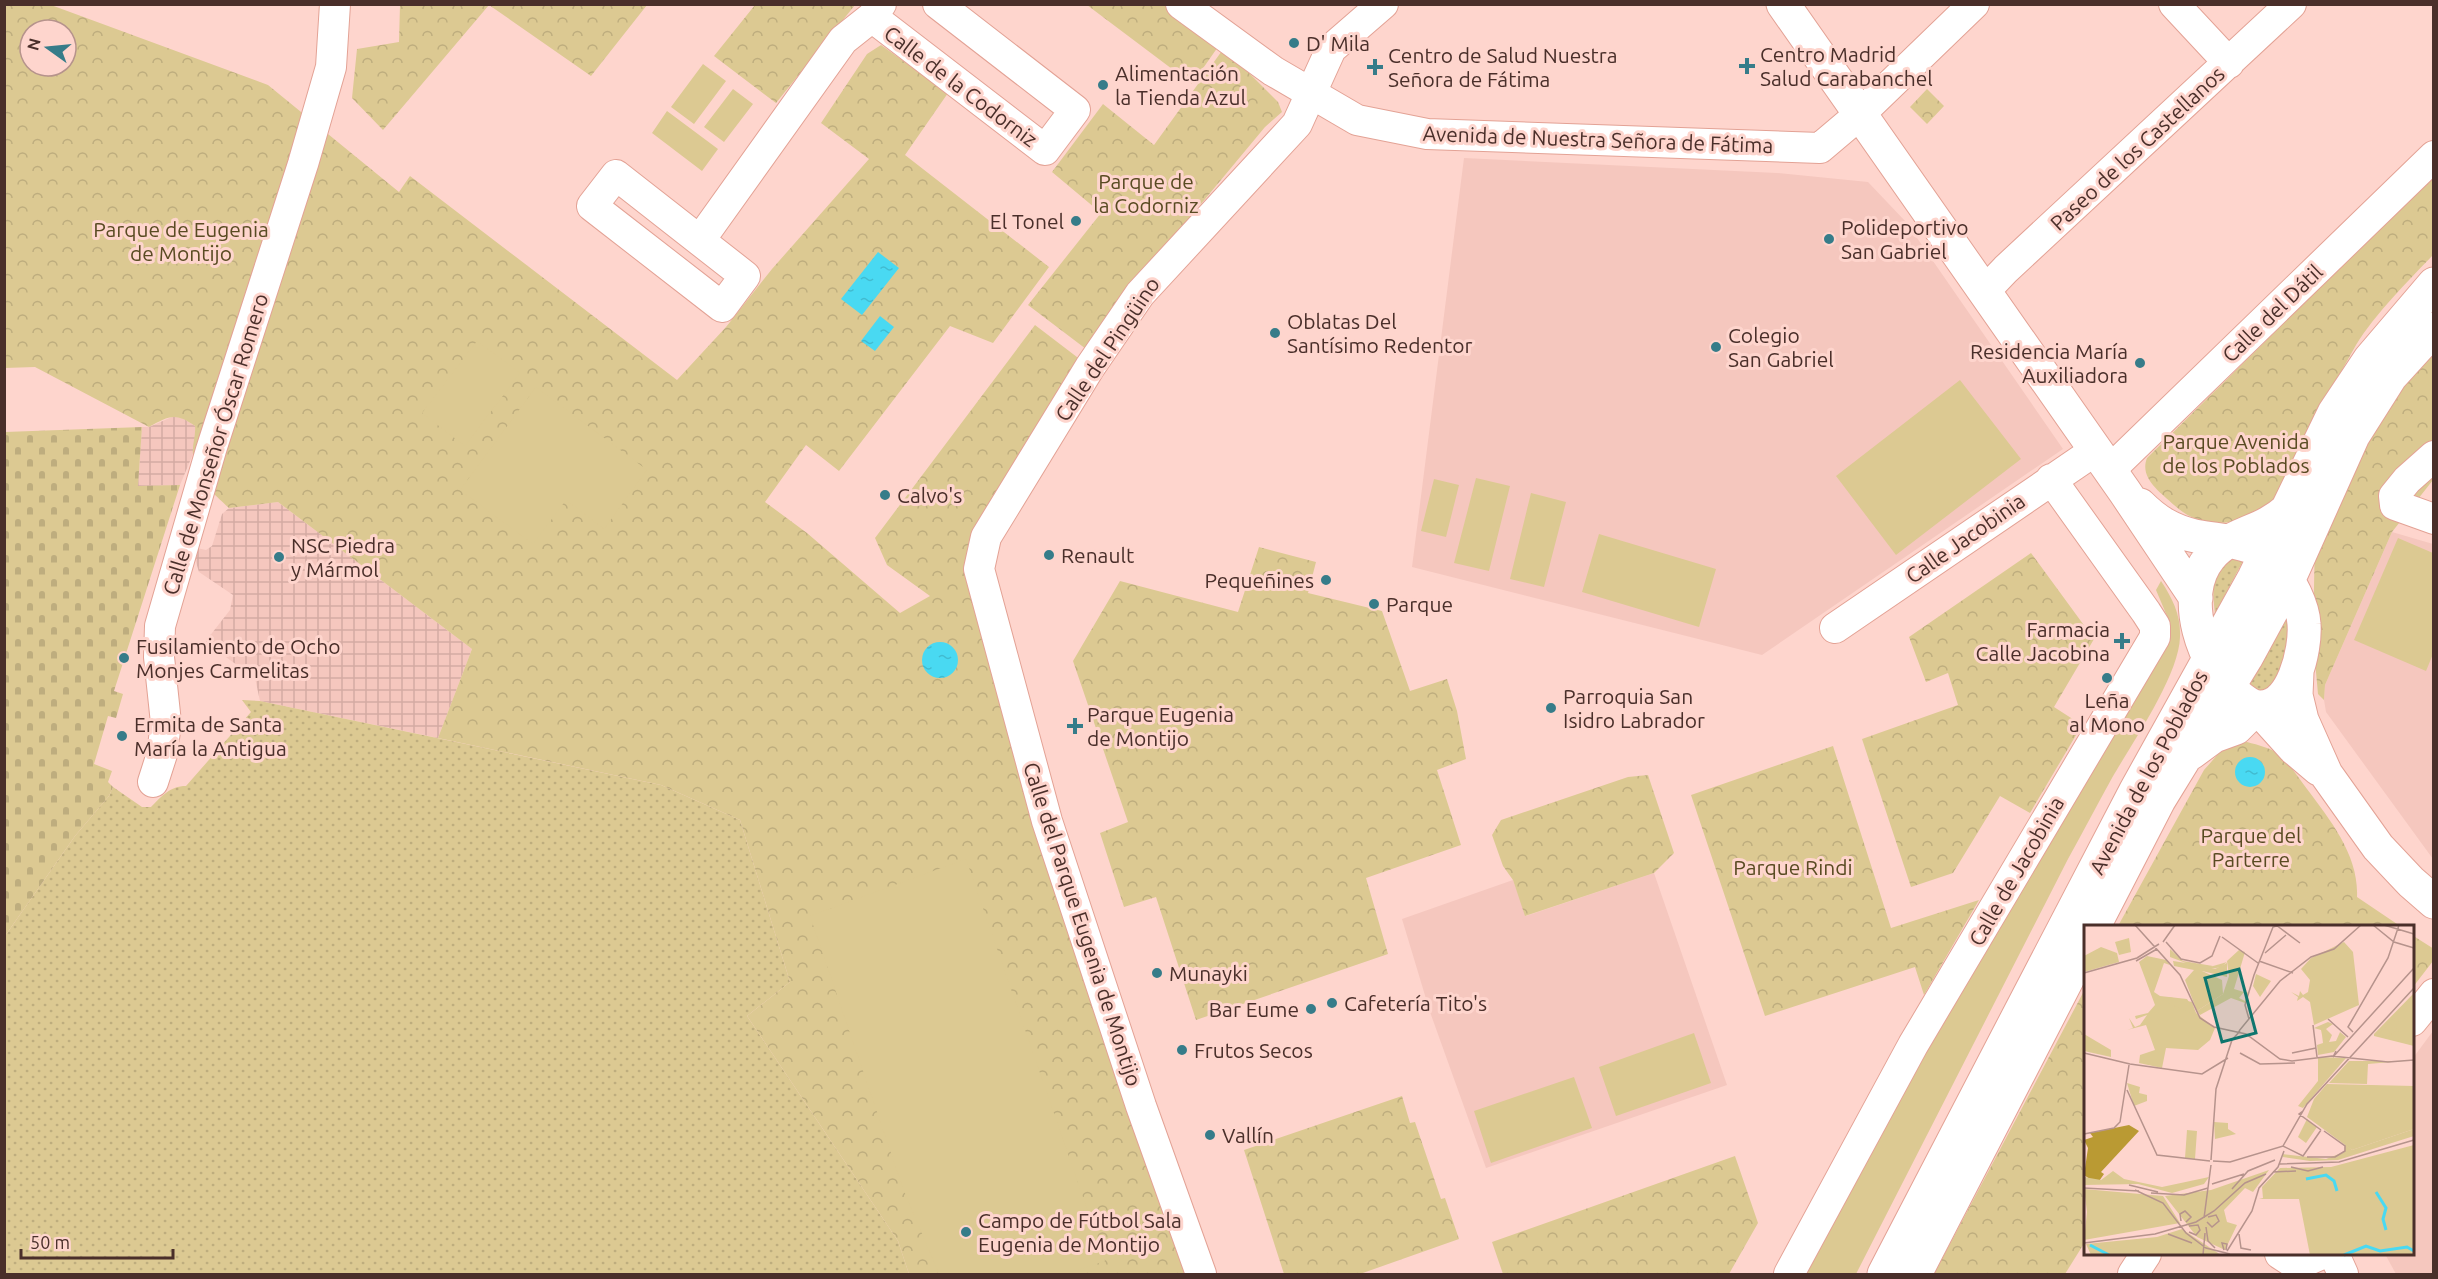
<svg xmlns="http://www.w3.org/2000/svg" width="2438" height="1279" viewBox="0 0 2438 1279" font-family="Ubuntu,sans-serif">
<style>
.built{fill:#f5c7be}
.industrial{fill:url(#industrial-grid)}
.grass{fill:url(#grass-dots)}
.cemetery{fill:url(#cemetery-stones)}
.park{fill:url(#park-crowns);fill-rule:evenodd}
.garden{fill:#dcc992}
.water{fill:url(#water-ripples)}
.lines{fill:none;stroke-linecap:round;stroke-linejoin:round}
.minor-casing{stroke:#e3a295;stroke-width:32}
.major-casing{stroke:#e3a295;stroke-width:35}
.minor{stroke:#fff;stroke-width:30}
.major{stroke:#fff;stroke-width:33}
.poi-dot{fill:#367c89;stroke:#fed5cd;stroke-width:2}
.labels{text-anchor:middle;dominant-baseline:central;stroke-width:6;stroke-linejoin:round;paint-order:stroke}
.poi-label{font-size:21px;fill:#4a2f2a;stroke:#fed5cd;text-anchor:start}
.street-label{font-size:21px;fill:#4a2f2a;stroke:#fed5cd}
.park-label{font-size:21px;fill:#594b22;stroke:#fed5cd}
.inset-river{fill:none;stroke:#49d9f2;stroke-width:3}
.inset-road{fill:none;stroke:#b6938c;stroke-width:1.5}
.view{fill:#0f766e;fill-opacity:0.15;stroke:#0f766e;stroke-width:3}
.inset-edge{fill:none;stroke:#4a2f2a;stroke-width:3}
</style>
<defs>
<pattern id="industrial-grid" width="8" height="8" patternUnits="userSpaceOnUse" patternTransform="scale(1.5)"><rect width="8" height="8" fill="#f5c7be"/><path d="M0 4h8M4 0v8" fill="none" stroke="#d4aba3"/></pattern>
<pattern id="grass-dots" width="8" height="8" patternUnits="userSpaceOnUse" patternTransform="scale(1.5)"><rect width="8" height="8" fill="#dcc992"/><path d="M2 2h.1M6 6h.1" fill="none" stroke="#bead7e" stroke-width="1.8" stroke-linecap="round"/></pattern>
<pattern id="cemetery-stones" width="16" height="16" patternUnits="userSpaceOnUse" patternTransform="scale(1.5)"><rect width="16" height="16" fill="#dcc992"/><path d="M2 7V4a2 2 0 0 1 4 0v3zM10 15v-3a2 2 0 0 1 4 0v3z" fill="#bead7e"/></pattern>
<pattern id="park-crowns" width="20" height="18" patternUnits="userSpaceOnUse" patternTransform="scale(1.5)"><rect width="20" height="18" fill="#dcc992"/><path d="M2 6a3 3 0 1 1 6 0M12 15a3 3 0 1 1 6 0" fill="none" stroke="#bead7e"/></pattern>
<pattern id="water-ripples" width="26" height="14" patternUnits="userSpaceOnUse" patternTransform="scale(1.5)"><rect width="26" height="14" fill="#49d9f2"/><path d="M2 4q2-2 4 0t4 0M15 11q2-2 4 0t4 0" fill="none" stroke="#41bbd0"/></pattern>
</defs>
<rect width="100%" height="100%" fill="#fed5cd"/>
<path class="built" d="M1464,158L1777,173L1868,182L1906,222L2063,449L1762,655L1412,567Z
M2392,532L2433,544V859L2326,712L2324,700L2325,685Z
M1654,873L1727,1085L1486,1168L1430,1012L1402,919L1513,880L1526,916Z
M2433,1031V1274H2396L2385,1254H2412L2413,1058Z"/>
<path class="industrial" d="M174,416L183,418L195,426L196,438L193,454L180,485L138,486L142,427H149Z
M278,502L472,649L438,738L260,701L255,678L205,642L230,610L233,595L199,572L195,559L197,548L206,550L212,546L222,514L229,508Z"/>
<path class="grass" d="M2230,558L2244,559L2215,614C2212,586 2211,579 2230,558Z
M2286,616C2300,642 2282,669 2269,692L2247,688Z
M242,700L260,701L661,785L740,820L790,982L747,1016L898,1241L909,1274H5V936L75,836L109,796L113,787L142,807H151C162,796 170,786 186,786L251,712Z"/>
<path class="cemetery" d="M142,427L138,486L180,485L114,691L123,694L116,718L108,716L94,764L112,771L108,782L113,787L109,796L75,836L5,936V432Z"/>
<path class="park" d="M5,5H51L268,85L399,192L410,176L677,380L726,327L772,269L869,159L821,123L867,54L881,45L948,93L905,155L1049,267L993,343L950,326L839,471L806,445L765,502L807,533L900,613L930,596L887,565L875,538L1035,325L1090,367L979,569L1187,1274H909L898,1241L747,1016L790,982L740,820L661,785L438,738L472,649L278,502L229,508C213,493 194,478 193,454C192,444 196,436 195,426C175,412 169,416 149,427L35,367L5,368ZM30,30H66V66H30Z
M400,5V4L647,5L591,76L489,5L383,130L352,98L357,49L399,42Z
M755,5H855L776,103L714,56Z
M1087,5H1166L1220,44L1192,84Z
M1224,48L1278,102L1282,112L1265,127L1171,240L1086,349L1028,305L1101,213L1052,172L1103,104L1154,145Z
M1927,89L1944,106L1927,124L1910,107Z
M2433,176V255C2408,281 2375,314 2356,345C2338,376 2322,409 2306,442C2300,457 2294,475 2285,488C2258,523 2208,537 2174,505C2160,492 2139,478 2147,458Z
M2433,340V480L2392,532L2325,685L2324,700L2318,694L2313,639L2315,535L2397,374Z
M1259,547L1316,562L1308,593L1382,611L1410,691L1447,679L1457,711L1466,759L1437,770L1461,845L1366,878L1388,954L1196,1020L1156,897L1124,907L1100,833L1128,822L1073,661L1120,581L1238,612Z
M2031,553L2094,639L2054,707L2082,725L2030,813L2000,796L1953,873L1911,887L1862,739L1958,705L1948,673L1926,682L1909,637Z
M2247,742C2258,745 2272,748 2281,756C2291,765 2299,779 2307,789C2331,821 2359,856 2357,897L2400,926H2118L2204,770C2220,753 2221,745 2247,742Z
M1833,746L1891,928L1979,900L1924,995L1915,967L1765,1016L1691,795Z
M1648,775L1674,853L1654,873L1525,916L1513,880L1503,866L1492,835L1501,820L1628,777Z
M2412,935L2434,949L2433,961L2413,987Z
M2085,989V1242L2065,1274H1934Z
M1402,1096L1410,1123L1415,1122L1441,1199L1445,1198L1459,1239L1360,1274H1284L1244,1150Z
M1735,1156L1758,1223L1729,1274H1503L1492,1242Z"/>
<path class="garden" d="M703,64L726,81L694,124L671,107Z
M733,89L753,104L724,142L704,127Z
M667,111L718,149L702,171L652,133Z
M477,341L520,373L465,446L422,413Z
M1960,380L2021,459L1896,555L1836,476Z
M536,387L647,470L604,529L566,500L533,544L460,490Z
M1476,478L1510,486L1489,571L1454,563Z
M1434,479L1459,485L1446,537L1421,531Z
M1531,493L1566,502L1544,587L1510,579Z
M1599,534L1716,569L1699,627L1582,592Z
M2398,538L2433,553V654L2426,671L2354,640Z
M2161,581C2173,599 2181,616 2180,637C2179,676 2132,743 2112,778C2097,805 2083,832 2068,859L1856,1274H1804L1883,1128L2168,630L2167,616L2156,590Z
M966,859L1105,1261L1066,1274H939L904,1191L810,916Z
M1694,1033L1711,1083L1616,1116L1599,1067Z
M1574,1077L1592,1128L1491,1163L1474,1111Z"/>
<path class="water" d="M878,252L899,268L862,315L841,299Z
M880,316L894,327L875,351L861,341Z
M922 660a18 18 0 1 1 36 0a18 18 0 1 1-36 0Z
M2235 772a15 15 0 1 1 30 0a15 15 0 1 1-30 0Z"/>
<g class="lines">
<g class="minor-casing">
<path id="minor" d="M1181,4L1273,71L1357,120L1427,134L1820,148L1859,115L1974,4
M2174,4L2229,63
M872,17L1045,150L1075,110L938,4
M616,175L745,276L722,307L592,206Z
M700,240L843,40L872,17L881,4
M1984,292L2006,269L2291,4
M2434,456L2407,480L2394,496L2395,505L2434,519
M2110,470L2434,156
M1835,628L2096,450
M153,782L162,754L166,723L159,657L160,626L211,450L303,164L331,67L335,4
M2412,1021L2434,994
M2280,1254L2297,1265L2322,1254
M2334,1254L2343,1274
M1201,1274L1141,1106L1047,821L979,569L986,537L1090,367L1140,294L1297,124L1331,49L1383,4
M1789,1274L1913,1045L2155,637V626L2146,612L2051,479
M2133,1274L2146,1254"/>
</g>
<g class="major-casing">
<path id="major" d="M1783,4L2125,492L2196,598
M2140,505C2156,521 2172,531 2195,536C2225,542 2257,540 2278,566C2290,581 2303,605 2304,624C2306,649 2293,710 2258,707C2250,706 2244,701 2238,696C2203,667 2178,596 2210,557C2229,533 2262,533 2287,510
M2297,672L2296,695L2302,720L2326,774L2378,847L2411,882L2434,902
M2257,707L2294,748L2319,769
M2191,753L2214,736L2236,728L2257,707
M2094,926L2159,800L2246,658L2288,581L2353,436L2391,376L2434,329
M1884,1274L2135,792L2254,578L2334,413L2370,359L2434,284
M1915,1274L2086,943"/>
</g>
<use href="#minor" class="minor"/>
<use href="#major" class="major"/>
</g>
<g class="poi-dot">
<circle cx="1294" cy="43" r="6"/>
<path d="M1744 57h6v6h6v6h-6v6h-6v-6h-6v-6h6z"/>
<path d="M1372 58h6v6h6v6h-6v6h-6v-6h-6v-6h6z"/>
<circle cx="1103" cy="85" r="6"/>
<circle cx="1076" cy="221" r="6"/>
<circle cx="1829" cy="239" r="6"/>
<circle cx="1275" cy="333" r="6"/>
<circle cx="1716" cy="347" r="6"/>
<circle cx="2140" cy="363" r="6"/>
<circle cx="885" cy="495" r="6"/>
<circle cx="1049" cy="555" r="6"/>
<circle cx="279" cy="557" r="6"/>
<circle cx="1326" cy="580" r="6"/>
<circle cx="1374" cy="604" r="6"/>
<path d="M2119 632h6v6h6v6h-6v6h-6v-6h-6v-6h6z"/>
<circle cx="124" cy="658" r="6"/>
<circle cx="2107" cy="678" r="6"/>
<circle cx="1551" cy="708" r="6"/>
<path d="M1072 717h6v6h6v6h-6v6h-6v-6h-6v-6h6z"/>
<circle cx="122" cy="736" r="6"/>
<circle cx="1157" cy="973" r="6"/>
<circle cx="1332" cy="1003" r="6"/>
<circle cx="1311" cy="1009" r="6"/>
<circle cx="1182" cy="1050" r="6"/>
<circle cx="1210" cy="1135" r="6"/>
<circle cx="966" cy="1232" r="6"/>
</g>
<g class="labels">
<g class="poi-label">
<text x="1306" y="43">D' Mila</text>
<text x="1760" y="54">Centro Madrid<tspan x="1760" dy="24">Salud Carabanchel</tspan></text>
<text x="1388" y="55">Centro de Salud Nuestra<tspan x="1388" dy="24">Señora de Fátima</tspan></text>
<text x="1115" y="73">Alimentación<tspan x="1115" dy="24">la Tienda Azul</tspan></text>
<text x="1064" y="221" text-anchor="end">El Tonel</text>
<text x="1841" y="227">Polideportivo<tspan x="1841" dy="24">San Gabriel</tspan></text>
<text x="1287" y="321">Oblatas Del<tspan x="1287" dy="24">Santísimo Redentor</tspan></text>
<text x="1728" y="335">Colegio<tspan x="1728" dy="24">San Gabriel</tspan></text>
<text x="2128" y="351" text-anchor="end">Residencia María<tspan x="2128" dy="24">Auxiliadora</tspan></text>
<text x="897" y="495">Calvo's</text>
<text x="291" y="545">NSC Piedra<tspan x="291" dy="24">y Mármol</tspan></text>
<text x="1061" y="555">Renault</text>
<text x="1314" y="580" text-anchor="end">Pequeñines</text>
<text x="1386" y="604">Parque</text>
<text x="2110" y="629" text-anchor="end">Farmacia<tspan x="2110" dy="24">Calle Jacobina</tspan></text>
<text x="136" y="646">Fusilamiento de Ocho<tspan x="136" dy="24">Monjes Carmelitas</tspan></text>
<text x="1563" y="696">Parroquia San<tspan x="1563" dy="24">Isidro Labrador</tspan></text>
<text x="2107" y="700" text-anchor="middle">Leña<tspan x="2107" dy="24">al Mono</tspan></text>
<text x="1087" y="714">Parque Eugenia<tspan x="1087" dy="24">de Montijo</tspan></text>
<text x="134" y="724">Ermita de Santa<tspan x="134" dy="24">María la Antigua</tspan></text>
<text x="1169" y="973">Munayki</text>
<text x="1344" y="1003">Cafetería Tito's</text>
<text x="1299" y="1009" text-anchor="end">Bar Eume</text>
<text x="1194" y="1050">Frutos Secos</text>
<text x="1222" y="1135">Vallín</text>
<text x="978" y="1220">Campo de Fútbol Sala<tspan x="978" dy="24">Eugenia de Montijo</tspan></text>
</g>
<g class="street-label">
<text transform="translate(961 86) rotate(37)">Calle de la Codorniz</text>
<text transform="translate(1598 139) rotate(2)">Avenida de Nuestra Señora de Fátima</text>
<text transform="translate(2137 148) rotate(-43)">Paseo de los Castellanos</text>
<text transform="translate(2272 313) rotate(-44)">Calle del Dátil</text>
<text transform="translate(1107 349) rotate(-56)">Calle del Pingüino</text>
<text transform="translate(215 444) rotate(-73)">Calle de Monseñor Óscar Romero</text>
<text transform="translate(1965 538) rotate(-35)">Calle Jacobinia</text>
<text transform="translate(2148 772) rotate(-62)">Avenida de los Poblados</text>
<text transform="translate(2016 871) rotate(-60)">Calle de Jacobinia</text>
<text transform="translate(1083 924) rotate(72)">Calle del Parque Eugenia de Montijo</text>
</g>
<g class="park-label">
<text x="1146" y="181">Parque de<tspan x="1146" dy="24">la Codorniz</tspan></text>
<text x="181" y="229">Parque de Eugenia<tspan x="181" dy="24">de Montijo</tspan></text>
<text x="2236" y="441">Parque Avenida<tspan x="2236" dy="24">de los Poblados</tspan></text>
<text x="2251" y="835">Parque del<tspan x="2251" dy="24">Parterre</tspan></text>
<text x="1793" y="867">Parque Rindi</text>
</g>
</g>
<g transform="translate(2084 925)">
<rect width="330" height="330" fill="#fed5cd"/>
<path d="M86,24L99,36L129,41L143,36L126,42L143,37L137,42L118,46L138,55L139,69L113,86L101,55L110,45L90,41L89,36L102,38L86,32ZM330,220V330H226L215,274H175L179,273L178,262L196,243L247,242ZM185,245L169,267L161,263L140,285L143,297L153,300L141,325L113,312L81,271L127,265ZM0,264L79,271L96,298L0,315L3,287ZM98,304L137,330H7L2,319L73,312Z" fill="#dcc992"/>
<path d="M45,200L55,206L17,247L20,249L13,259L0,250L4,223L0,215L9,212L6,208Z" fill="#ba9a33"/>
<path d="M143,38V52L118,46V43L131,44ZM243,159L330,161V204L268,225L223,192L230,174Z" fill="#dcc992"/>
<path d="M45,13L47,27L35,30L31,17ZM260,17L269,27L275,80L230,100L226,77L219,72L213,76L214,72L207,67L215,71L216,66L219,70L224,67L226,55L217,44L227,33ZM155,25L161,27L150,64L160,67L155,73L161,76L162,67L165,68L161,78L147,73L116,90L113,86L139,69L145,51L143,36ZM63,31L82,35L86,40L80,38L70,67L76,71L103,74L112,88L131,103L126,115L114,125L82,123L78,143L55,138L56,130L71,125L62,100L43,105L49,103L45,93L51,102L56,100L63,90L52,94L51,91L64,88L71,80L55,37ZM330,68V121L290,111V109ZM244,97L249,99L242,104L248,110L245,117L252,116L256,107L262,112L250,127L234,130L233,120L239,118L238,110L237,105L230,103ZM0,109L27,125V132L0,126ZM234,132L262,133L219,183L214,181L234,156ZM265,136H319L284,139L283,159L245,158ZM43,158L56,162L55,168L63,170V176L50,181ZM130,197L144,198V204L152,209L131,214ZM330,204V211L254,235L226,236L199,232L198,229L242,234L260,227L261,219L268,225ZM103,205L113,206L111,234L101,233ZM29,246L40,254L78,262L125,252L120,259L88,268L54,259L0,260V252L17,255ZM13,320L54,328L76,325L79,330H22L5,321Z" fill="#dcc992"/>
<path d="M17,22L33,28L35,37L0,47V31ZM172,49L187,56L176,72L169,61ZM85,72L108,77L113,91L84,78ZM310,92L313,105L302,113L296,108ZM223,194L233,202L222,218L214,212Z" fill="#dcc992"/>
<path class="inset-river" d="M222,254L242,250L250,256L253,266M292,267L302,283L299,294L302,305M6,320L25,330M260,330L282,321L296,326L323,322L330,326"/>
<path class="inset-road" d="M51,0L96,50L116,93L130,102L162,109L196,134L208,136L248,131L304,137L330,135M192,0L216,18M289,0L310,17L330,23M300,0L330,9M138,12L174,38M79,17L91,0M82,17L97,34L116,38L128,31L136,11M181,28L202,10M52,36L73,24M175,36L209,48M0,48L53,33L75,19M165,94L161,80L170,50L189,2L196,0M244,94L264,112M229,100L233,132M155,106L196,56L227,32L250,24L277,0M269,107L264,102L304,33L315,0M252,126L249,132L330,43M0,128L46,139M156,128L176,139L211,138M208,128L232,123M46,139L118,149L144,133M43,165L73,230L126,236M219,186L215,189L237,205M0,209L30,203L36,197L45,140M199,221L223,179L330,63M223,232H251L261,226V221L240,206M127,235L132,164L148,115L156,106M129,236L146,237L199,221L219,231L237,205M195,239L255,237L330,215M207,242L224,246L239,242M189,247L212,246M128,259L160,249M45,260L74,267M0,263L55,266M148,264L164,246L191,235M51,265L79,278L102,308L122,323L146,329L198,330M67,268L100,270L124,263M120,293L127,240M97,296L96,289L101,286L107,292L102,297M123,297L128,302L135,296L132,290L124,292M105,301L114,300L116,305L112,310L105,307M122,302L124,316L131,323M84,309L108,318M155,309L157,323L167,325M0,318L71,309L112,297L130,286L161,258L182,249M140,325L138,318L143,319L142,325M143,326L168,286L175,263L194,242L200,226M119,330L121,308"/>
<path class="view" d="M155,44L172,108L138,117L121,53Z"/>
<rect width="330" height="330" class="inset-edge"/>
</g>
<rect width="2438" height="1279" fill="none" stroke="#4a2f2a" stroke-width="12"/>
<g transform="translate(48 48) rotate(285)"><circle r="28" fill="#fed5cd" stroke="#b6938c" stroke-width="1.5"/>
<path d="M0-4.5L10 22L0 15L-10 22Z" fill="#367c89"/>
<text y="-9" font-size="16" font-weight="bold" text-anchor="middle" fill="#4a2f2a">N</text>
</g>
<path d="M21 1249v9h152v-9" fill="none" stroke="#4a2f2a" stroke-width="3"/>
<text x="30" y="1249" font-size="18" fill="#4a2f2a" stroke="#fed5cd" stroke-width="4.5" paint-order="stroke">50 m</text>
</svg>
